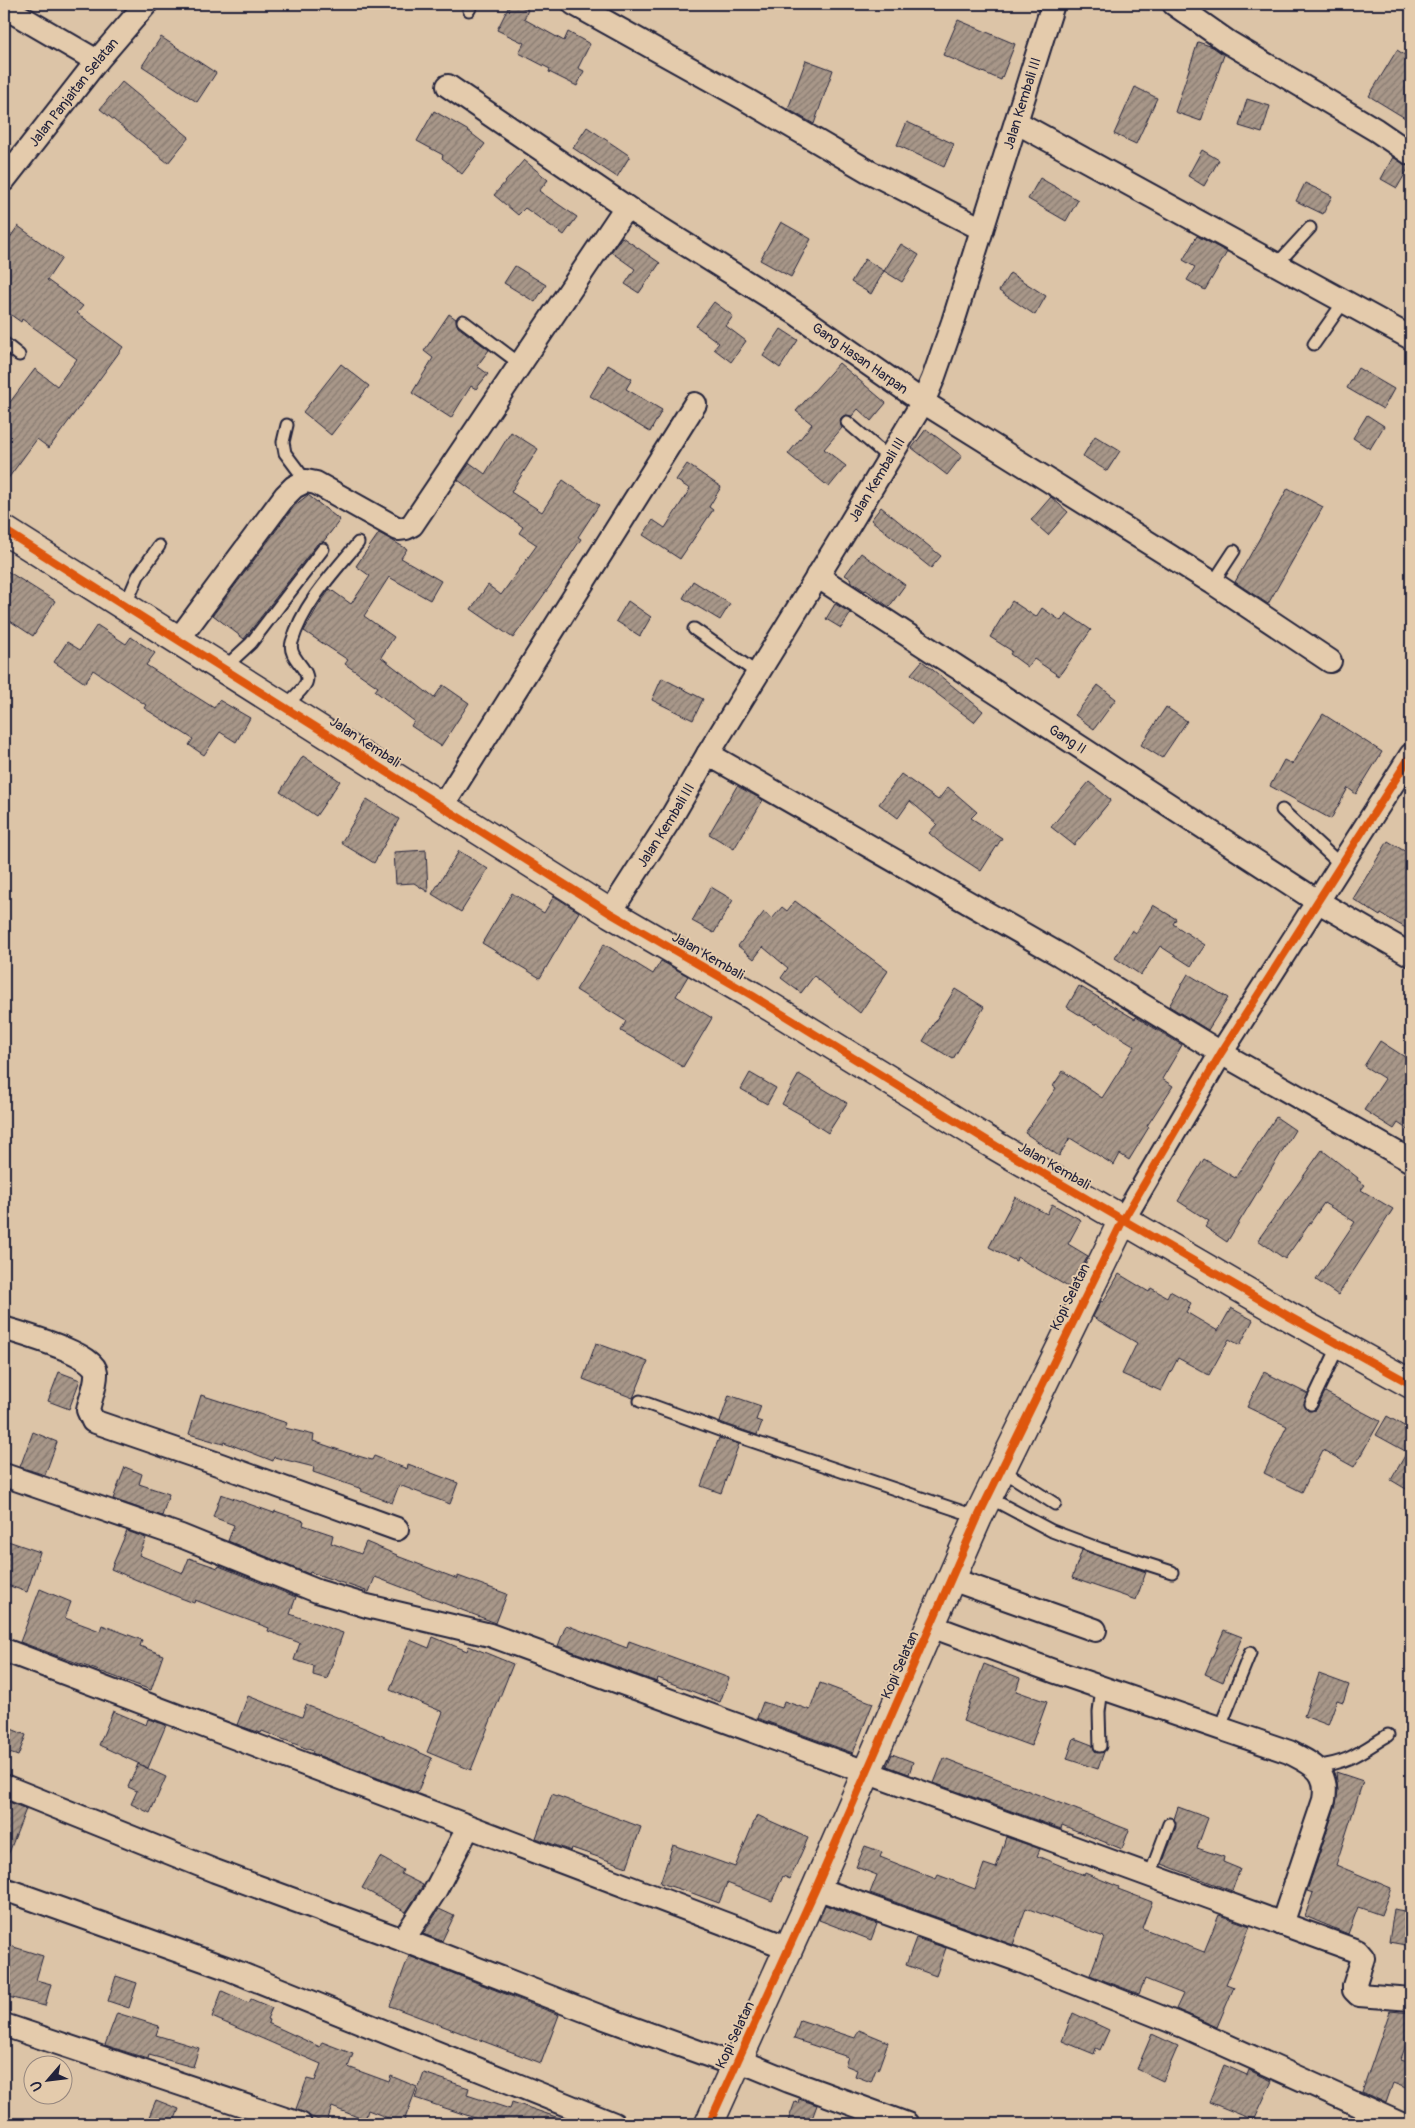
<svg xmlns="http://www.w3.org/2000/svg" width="1415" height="2128" viewBox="0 0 1415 2128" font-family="Pangolin,sans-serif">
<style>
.building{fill:url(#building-hatch);stroke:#22223b}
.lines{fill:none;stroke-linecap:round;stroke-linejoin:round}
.lane-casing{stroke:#22223b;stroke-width:15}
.street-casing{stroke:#22223b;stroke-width:26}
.secondary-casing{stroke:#22223b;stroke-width:31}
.lane{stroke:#e4cbac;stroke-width:11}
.street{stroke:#e4cbac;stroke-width:22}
.secondary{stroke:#e4cbac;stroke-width:28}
.cycleway-casing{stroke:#e4cbac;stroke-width:11}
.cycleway{stroke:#de560e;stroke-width:8}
.labels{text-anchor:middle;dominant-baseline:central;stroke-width:4;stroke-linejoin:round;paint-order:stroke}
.street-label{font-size:14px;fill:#22223b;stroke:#e4cbac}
</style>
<defs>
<pattern id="building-hatch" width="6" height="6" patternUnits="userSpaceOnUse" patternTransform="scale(1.25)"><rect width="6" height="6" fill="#a89789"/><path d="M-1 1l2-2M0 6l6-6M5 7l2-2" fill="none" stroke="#887b71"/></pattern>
</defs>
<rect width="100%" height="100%" fill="#dcc4a7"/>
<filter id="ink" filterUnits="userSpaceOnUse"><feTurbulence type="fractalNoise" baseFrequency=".02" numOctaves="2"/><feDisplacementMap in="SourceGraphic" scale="10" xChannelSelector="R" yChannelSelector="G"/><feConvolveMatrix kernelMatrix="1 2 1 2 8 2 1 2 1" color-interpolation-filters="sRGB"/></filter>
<g filter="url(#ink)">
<path class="building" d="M510,4H516L528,10L524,19L564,41L568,32L590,44L578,68L584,71L577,86L549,72L550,69L519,53L524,43L497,30Z
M958,20L1015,44L1001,80L943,55Z
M161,37L216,73L197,102L142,66Z
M1198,42L1213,47L1224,55L1201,121L1175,112Z
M1397,50L1411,59V108L1405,118L1369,96Z
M806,60L833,70L814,124L788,109Z
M122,82L189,137L168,163L100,109Z
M1135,87L1157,98L1136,144L1114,134Z
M1247,99L1270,106L1262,133L1239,126Z
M434,111L467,130L485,144L462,174L442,158L443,155L417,141Z
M907,122L954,144L944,167L897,145Z
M587,127L630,156L617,177L573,148Z
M1202,150L1219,160L1204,186L1188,176Z
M1393,157L1409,167L1397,188L1381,179Z
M524,160L548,180L539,191L577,217L564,235L525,208L518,215L494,195Z
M1040,178L1078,200L1066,221L1028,199Z
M1305,183L1332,196L1323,214L1296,201Z
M781,222L811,239L791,277L760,260Z
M18,226L62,258L47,280L83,306L77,313L123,347L49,448L37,439L4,484V410L35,369L57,386L77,359L22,319L21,322L4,310V246Z
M1197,236L1227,252L1205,290L1187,280L1195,267L1183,260Z
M622,237L660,263L639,293L625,284L635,269L611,252Z
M901,244L919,255L902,282L884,271Z
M865,259L884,271L871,294L851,282Z
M515,266L546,285L535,302L504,283Z
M1010,273L1046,296L1035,315L999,291Z
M714,302L733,316L726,326L746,341L731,362L714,349L719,343L696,326Z
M449,314L456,319L458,327L489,350L477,366L488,374L476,389L471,386L451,418L412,393L433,358L424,351Z
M781,329L798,340L780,368L763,356Z
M839,363L886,403L871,421L858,409L852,416L845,415L841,418L840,424L842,428L824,449L846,466L829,487L788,454L812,424L796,411Z
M341,364L369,386L331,435L303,412Z
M608,365L632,379L626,389L662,410L650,432L590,396Z
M1358,368L1394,389L1383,409L1347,388Z
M1367,415L1384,426L1370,449L1353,438Z
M926,429L962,456L947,475L912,448Z
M511,432L538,449L511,492L542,512L563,480L599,505L578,537L581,539L555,579L513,638L471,609L488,585L501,595L537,545L519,533L523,527L458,480L470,463L485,474Z
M1095,436L1120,451L1107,471L1083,456Z
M687,464L721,487L709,507L713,510L680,559L643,535L653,520L665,528L690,489L676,480Z
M1288,488L1323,507L1268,604L1235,582Z
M308,495L340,520L323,542L317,544L244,639L213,615L295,505Z
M1051,497L1068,512L1048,535L1031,520Z
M881,507L941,556L931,568L871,520Z
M379,533L407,549L401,558L441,581L430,600L389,577L364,616L394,637L381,657L434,698L443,685L469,703L441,746L411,726L414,721L375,691L378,687L345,664L348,660L304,631L318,606L330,589L351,604L370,576L356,566Z
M861,553L905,585L889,607L866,590L865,591L850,581L851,579L845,575Z
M4,569L55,601L33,636L4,617Z
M693,581L730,604L720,620L683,598Z
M628,601L651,617L640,636L616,621Z
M1012,601L1036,617L1042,608L1061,621L1066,613L1091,630L1059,676L1034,659L1028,667L1010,654L1012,651L990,637Z
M835,604L851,613L841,628L826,619Z
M97,625L126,644L131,637L155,653L146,665L214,708L219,700L250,718L236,742L220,732L204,755L189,745L193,739L144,708L146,705L93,670L85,683L54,662L67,642L80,650Z
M922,661L983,711L974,722L911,674Z
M662,678L703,699L693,720L652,700Z
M1098,685L1116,699L1094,729L1075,715Z
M1166,707L1187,721L1162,758L1141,745Z
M1323,714L1382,752L1356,794L1348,788L1331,819L1270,786L1284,760L1292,764Z
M303,756L340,781L316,816L280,792Z
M901,774L938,800L948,787L977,812L971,818L1002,838L981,871L946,848L929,833L937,824L910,801L898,818L879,804Z
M1089,782L1111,800L1074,845L1051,827Z
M737,786L763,800L734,849L709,834Z
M367,799L399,819L374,863L341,843Z
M1388,841L1411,855V931L1381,914L1380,916L1353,899Z
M426,850L428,892L414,883L396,884L394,852Z
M459,851L488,869L461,912L432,894Z
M711,887L733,900L714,933L692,921Z
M512,893L544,913L554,896L579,912L540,978L482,943Z
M795,901L888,971L860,1013L814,976L801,993L781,978L788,968L763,947L754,959L738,946L764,912L772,919L782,907L787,911Z
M1153,905L1176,919L1173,924L1205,945L1191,966L1160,946L1141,975L1115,958L1132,930L1136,933Z
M604,944L653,974L661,961L688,976L676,996L712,1018L683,1067L621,1031L626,1021L576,990Z
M1188,974L1228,998L1208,1030L1169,1006Z
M1079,986L1135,1019L1136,1017L1182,1045L1162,1079L1173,1086L1147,1126L1149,1127L1129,1160L1120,1154L1114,1165L1070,1138L1059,1156L1025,1133L1056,1088L1053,1086L1063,1071L1102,1098L1135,1046L1097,1023L1096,1025L1067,1007Z
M955,989L984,1007L953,1059L923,1041Z
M1380,1041L1411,1061V1132L1398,1123L1394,1129L1364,1110L1385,1079L1364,1066Z
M750,1073L776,1088L767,1104L741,1089Z
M799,1074L847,1103L828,1133L808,1120L809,1119L782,1104Z
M1276,1117L1295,1130L1227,1242L1205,1227L1209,1221L1178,1201L1204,1159L1235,1178Z
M1322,1150L1358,1178L1357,1180L1365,1185L1361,1190L1393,1209L1338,1295L1316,1280L1355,1222L1324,1203L1285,1259L1258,1240Z
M1015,1197L1047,1214L1052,1204L1081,1220L1068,1244L1088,1256L1070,1288L1017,1257L1016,1261L989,1247Z
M1119,1274L1149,1292L1151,1288L1167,1297L1170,1291L1191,1303L1186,1312L1218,1331L1231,1308L1253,1320L1240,1345L1229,1339L1209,1375L1178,1358L1161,1391L1122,1374L1137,1343L1093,1317L1101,1301L1103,1302Z
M596,1343L648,1362L633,1398L583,1379Z
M59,1372L80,1380L69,1409L48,1401Z
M1264,1372L1308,1394L1304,1404L1308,1411L1316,1410L1325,1392L1380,1421L1354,1467L1323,1450L1302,1492L1264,1473L1287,1426L1247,1407Z
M201,1395L287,1423L285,1428L314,1435L313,1441L348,1453L372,1460L374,1456L407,1469L408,1464L458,1483L450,1504L399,1485L392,1503L361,1491L362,1489L313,1472L314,1467L274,1457L273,1461L224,1442L223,1444L189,1434Z
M729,1395L761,1406L756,1420L762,1422L757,1435L720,1422Z
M1387,1416L1411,1430V1492L1391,1480L1407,1452L1376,1435Z
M33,1432L57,1442L45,1475L20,1467Z
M719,1438L739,1444L721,1493L701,1486Z
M125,1467L142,1474L139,1484L169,1494L162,1516L113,1499Z
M221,1494L274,1513L275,1511L304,1521L303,1525L333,1535L331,1543L361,1554L366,1542L397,1555V1556L458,1579V1576L507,1594L496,1623L375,1577L369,1592L310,1572L309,1574L228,1541L234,1525L213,1517Z
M127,1531L146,1538L139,1555L183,1573L189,1558L218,1568L219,1566L296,1597L290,1614L343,1633L327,1679L313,1675L314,1666L294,1660L300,1643L268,1631L269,1628L195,1600L194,1603L165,1592L111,1569Z
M8,1541L40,1552L27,1592L4,1584V1553Z
M1082,1550L1146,1572L1136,1600L1072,1578Z
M40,1589L71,1602L65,1618L100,1631L102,1625L142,1640L140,1646L163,1655L151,1690L20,1642Z
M566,1625L627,1648L629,1641L729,1678L720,1702L658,1678L657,1682L558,1646Z
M1224,1630L1242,1637L1223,1682L1205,1674Z
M433,1637L467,1651L469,1646L513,1664L471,1770L427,1752L443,1712L390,1690L410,1640L429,1648Z
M984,1664L1020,1678L1016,1691L1047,1702L1031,1746L963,1721Z
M1319,1674L1349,1685L1343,1702L1337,1700L1328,1725L1304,1716Z
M820,1683L873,1703L853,1753L757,1718L763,1702L782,1708L784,1701L810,1710Z
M248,1696L302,1717L306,1705L367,1729L432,1758L417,1793L312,1753L313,1751L262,1731L261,1733L237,1725Z
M113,1711L146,1725L148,1719L166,1725L148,1768L99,1745Z
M4,1726L26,1735L18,1756L4,1751Z
M1074,1738L1092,1745L1097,1753L1104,1752L1098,1769L1067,1759Z
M892,1754L913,1762L909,1774L887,1766Z
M944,1758L1129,1830L1122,1849L1062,1825L1061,1829L934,1783Z
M138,1764L166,1777L150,1813L131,1804L137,1791L128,1787Z
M1336,1772L1363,1781L1336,1865L1391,1888L1381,1915L1358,1907L1348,1934L1305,1916L1313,1893L1307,1891L1336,1804L1338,1791Z
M552,1794L641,1827L627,1867L572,1848L571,1851L536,1838Z
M4,1800L26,1809L5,1863L4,1862Z
M1178,1807L1208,1818L1197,1848L1224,1857L1223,1862L1240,1869L1232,1891L1162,1864L1176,1827L1174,1819Z
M757,1815L808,1838L790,1879L783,1876L772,1901L727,1883L719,1903L692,1893L660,1883L673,1845L735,1867Z
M1006,1837L1040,1849L1037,1856L1084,1875L1085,1873L1119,1887L1118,1889L1152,1902L1142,1928L1204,1952L1219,1915L1250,1926L1226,1984L1234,1987L1217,2027L1176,2009L1183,1994L1145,1979L1139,1994L1090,1975L1104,1937L1026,1908L1013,1945L870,1893L877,1875L856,1867L865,1846L882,1852L880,1857L936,1879L938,1875L975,1889L984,1864L996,1868Z
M380,1857L403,1870L401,1874L423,1885L406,1912L362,1888Z
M825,1905L877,1924L871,1940L819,1920Z
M439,1909L454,1916L442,1941L423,1934Z
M1394,1909L1411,1912V1946L1389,1942Z
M916,1938L946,1948L936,1976L906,1965Z
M4,1944L43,1956L36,1980L51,1984L45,2006L4,1996Z
M409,1956L559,2015L541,2063L390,2006Z
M116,1976L137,1983L129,2008L108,2001Z
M222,1991L249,2003L251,1999L272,2008L267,2019L269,2020L268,2023L320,2047L322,2042L353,2054L348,2067L389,2082L391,2076L417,2087L403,2124L368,2110L365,2120L332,2107L326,2124L296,2109L307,2079L315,2081L321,2064L212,2017Z
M1390,2011L1411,2013V2030L1401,2059L1411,2062V2090L1393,2083L1386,2103L1362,2092Z
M117,2013L159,2026L156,2035L199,2048L193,2067L149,2055L148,2059L105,2045Z
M1073,2013L1109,2030L1100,2050L1096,2048L1094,2054L1062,2041Z
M800,2020L855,2038L859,2030L888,2042L878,2070L876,2069L871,2082L855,2076L857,2070L845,2065L848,2057L794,2039Z
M1152,2034L1178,2046L1163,2081L1137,2069Z
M1224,2065L1247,2075L1249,2070L1272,2081L1254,2120L1209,2102Z
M424,2073L469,2088L467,2095L510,2109L512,2102L568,2121L567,2124H493L415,2098Z
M799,2099L817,2105L810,2124H787L795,2102L798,2103Z
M156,2100L179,2109L173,2124H146Z"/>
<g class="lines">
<g class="lane-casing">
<path id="lane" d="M469,10L472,4
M1277,264L1310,228
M463,321L520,364
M4,343L19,355
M1314,344L1345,300
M847,422L889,458
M287,425L283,442L285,453L306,481
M1213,583L1234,551
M125,606L138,576L159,546
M694,629L757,673
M223,669L251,643L323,549
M285,706C291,700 302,691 306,683C312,669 287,659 292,642C303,604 334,572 358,543
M1282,810L1341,865
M640,1401L725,1432L978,1517
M1311,1404L1339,1345
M1002,1470L1055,1504
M988,1497L1052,1531L1100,1549L1172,1572
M1220,1727L1250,1653
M1100,1746L1099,1712L1102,1688
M1316,1766C1347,1764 1362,1751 1388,1735
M1150,1875L1169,1824"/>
</g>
<g class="street-casing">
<g id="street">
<path d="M574,4L745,99L868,171L982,229"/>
<path d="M1174,4L1228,42L1376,130L1411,154"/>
<path d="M4,7L97,61"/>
<path id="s1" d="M448,86L626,207L797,314L923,402L1213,583L1330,661"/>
<path d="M1016,122L1411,338"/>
<path id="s2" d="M4,180L97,61L146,4"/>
<path id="s3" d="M817,576L1317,901L1411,955"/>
<path d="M178,640L285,496L294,487L306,481L316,483L398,529L406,528L412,525L626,207"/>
<path d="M708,754L1060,955L1221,1053L1411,1161"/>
<path d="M442,807L695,404"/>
<path id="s4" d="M610,913L671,818L708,754L848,527L923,402L933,379L953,322L1053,4"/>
<path d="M1123,1220L1221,1053L1411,755"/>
<path d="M4,1328C21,1334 94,1353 96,1372C97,1384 90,1399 88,1410L93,1421L215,1463L397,1529"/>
<path d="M4,1475L181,1536L317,1591L367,1606L490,1635L1357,1951L1363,1958L1354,1986V1990L1359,1995L1411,1999"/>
<path d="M951,1579L1095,1630"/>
<path d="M931,1626L1056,1672L1289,1752C1312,1764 1329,1770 1324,1800L1282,1924"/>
<path d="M4,1650L789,1948"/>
<path d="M4,1786L215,1871L403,1940L599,2016L735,2065"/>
<path d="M816,1888L1015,1959L1183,2026L1401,2124"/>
<path d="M4,1889L229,1969L614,2124"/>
<path d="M403,1940L435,1891L468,1828"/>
<path d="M4,2025L300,2124"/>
<path d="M738,2060L789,2081L907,2124"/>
</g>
</g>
<g class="secondary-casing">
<path id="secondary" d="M4,530L610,913L753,996L996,1146L1290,1317L1411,1384
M709,2124L816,1888L978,1517L1123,1220"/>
</g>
<use href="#lane" class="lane"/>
<use href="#street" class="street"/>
<use href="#secondary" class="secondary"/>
<g class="cycleway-casing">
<path id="cycleway" d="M4,530L610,913L753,996L996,1146L1290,1317L1411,1384
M709,2124L816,1888L978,1517L1123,1220L1221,1053L1411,755"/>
</g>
<use href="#cycleway" class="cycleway"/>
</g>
</g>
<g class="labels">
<g class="street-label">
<text stroke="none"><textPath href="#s2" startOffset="112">Jalan Panjaitan Selatan</textPath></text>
<text stroke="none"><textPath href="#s4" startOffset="914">Jalan Kembali III</textPath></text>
<text stroke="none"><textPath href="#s1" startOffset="494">Gang Hasan Harpan</textPath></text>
<text stroke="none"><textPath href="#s4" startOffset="509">Jalan Kembali III</textPath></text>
<text stroke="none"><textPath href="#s3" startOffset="299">Gang II</textPath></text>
<text transform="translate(365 742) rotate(33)">Jalan Kembali</text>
<text stroke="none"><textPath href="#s4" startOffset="104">Jalan Kembali III</textPath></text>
<text transform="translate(708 956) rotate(30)">Jalan Kembali</text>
<text transform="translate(1054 1166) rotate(30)">Jalan Kembali</text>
<text transform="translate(1070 1297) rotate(-64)">Kopi Selatan</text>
<text transform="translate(900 1665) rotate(-66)">Kopi Selatan</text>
<text transform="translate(735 2035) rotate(-65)">Kopi Selatan</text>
</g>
</g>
<rect width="1415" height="2128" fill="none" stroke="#e4cbac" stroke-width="20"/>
<rect x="10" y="10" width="1395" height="2108" fill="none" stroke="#22223b" stroke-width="2" filter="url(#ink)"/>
<g transform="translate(48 2080) rotate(242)"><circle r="24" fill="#e4cbac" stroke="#96877f"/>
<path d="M0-4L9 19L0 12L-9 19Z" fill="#22223b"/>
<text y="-8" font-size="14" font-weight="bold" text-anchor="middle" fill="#22223b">U</text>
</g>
</svg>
